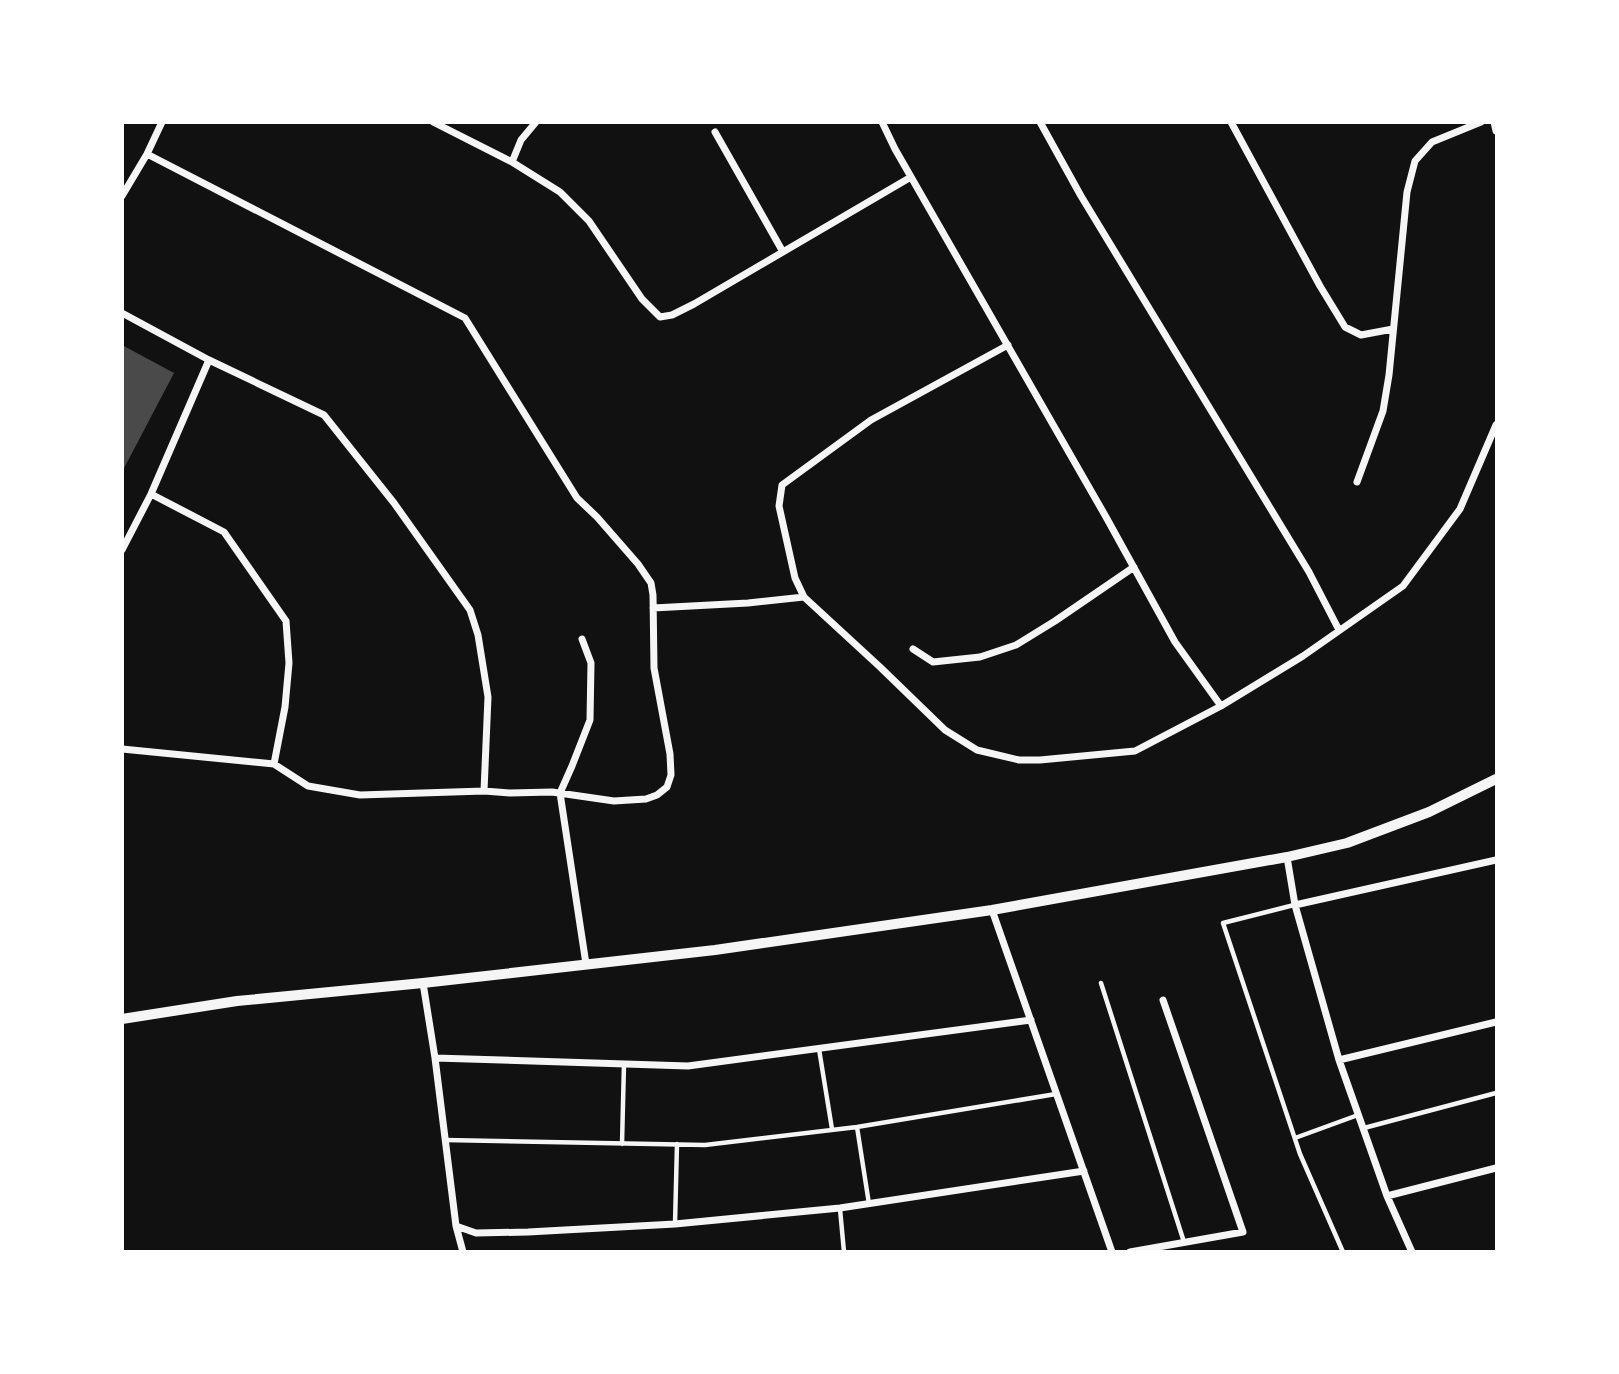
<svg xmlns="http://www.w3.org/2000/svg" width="1619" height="1374" viewBox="0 0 1619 1374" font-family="'Nunito Sans',sans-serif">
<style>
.building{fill:#4a4a4a}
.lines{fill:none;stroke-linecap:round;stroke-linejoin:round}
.service{stroke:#f5f5f5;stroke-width:4.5}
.minor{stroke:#f5f5f5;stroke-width:7}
.tertiary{stroke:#f5f5f5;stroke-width:10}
</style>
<rect width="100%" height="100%" fill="#111"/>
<path class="building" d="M122,345L174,373L122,472Z"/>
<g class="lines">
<path class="service" d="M1294,905L1223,923L1300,1154L1343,1252
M1101,983L1184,1242
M819,1049L832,1129
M857,1127L869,1204
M1364,1128L1496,1093
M1295,1138L1358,1115
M445,1140L705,1145L857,1127L1056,1094
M622,1144L624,1064
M840,1209L844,1252
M675,1224L677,1144"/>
<path class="minor" d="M433,122L512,162L560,192L589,221L642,299L660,317L672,315L694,304L911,177
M882,122L895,149L1106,517L1175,642L1221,706
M1040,122L1081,196L1309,572L1339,630
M1231,122L1320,286L1345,327L1361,335L1393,329
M1494,122L1496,131
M715,132L783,252
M512,162L521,140L536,122
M122,196L147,154L162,122
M122,313L209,360L324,415L394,503L470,610L478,635L488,697L484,791
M1008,345L871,420L782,485L779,506L795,578L804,597L880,667L945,730L977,750L1019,760H1040L1135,751L1221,706L1303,656L1403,586L1460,509L1496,425
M1357,482L1383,411L1389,375L1407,192L1415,161L1432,142L1481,122
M151,494L224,532L286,621L289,663L285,707L274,764
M122,550L151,494L209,360
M653,608L748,603L804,597
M582,639L591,663L590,720L572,766L560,793L586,964
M913,649L933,662L980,657L1016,645L1055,621L1134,567
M122,749L274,764L308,786L360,795L484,791L510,793L552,792L614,801L646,799L657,795L667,787L671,775L670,754L654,668L653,595L651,583L638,564L597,517L577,498L465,318L147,154
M1287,857L1295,905L1339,1060L1387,1196L1412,1252
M1295,905L1496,860
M992,910L1112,1252
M423,983L435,1058L456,1226L476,1233L528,1232L675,1224L840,1208L1084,1171
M435,1058L688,1066L1031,1020
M1339,1060L1496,1022
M1387,1196L1496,1168
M456,1226L463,1252
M1130,1252L1243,1232L1163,1000"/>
<path class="tertiary" d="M122,1019L237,1001L423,983L715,950L992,910L1287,857L1347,843L1429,812L1496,779"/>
</g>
<rect width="1619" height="1374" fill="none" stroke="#ffffff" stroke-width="248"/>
</svg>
